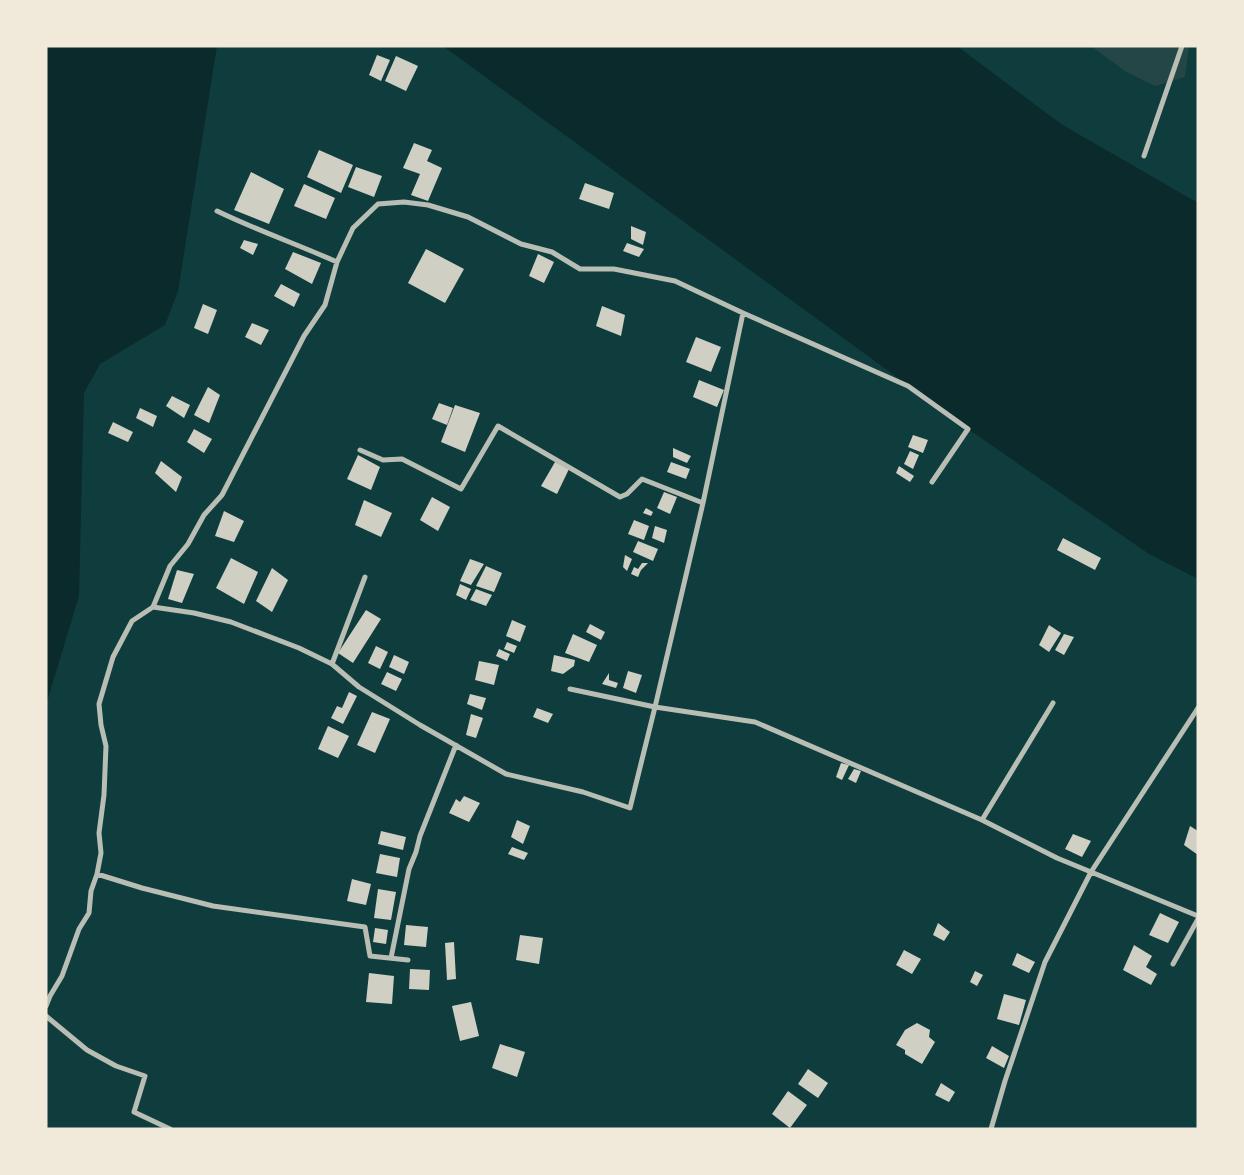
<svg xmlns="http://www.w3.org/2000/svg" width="1244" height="1175" viewBox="0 0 1244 1175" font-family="'Archivo Narrow',sans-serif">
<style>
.green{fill:#244646}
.water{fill:#0a2a2b}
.building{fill:#cfcfc3}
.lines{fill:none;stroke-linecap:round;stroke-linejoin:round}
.minor{stroke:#b8beb3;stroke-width:5}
</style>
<rect width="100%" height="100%" fill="#0f3d3e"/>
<path class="green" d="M1091,46H1189L1185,77L1155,86L1125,71Z"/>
<path class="water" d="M46,46H217L178,291L165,325L100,364L84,393L79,596L46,705Z
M443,46H957L1061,124L1198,203V579L1149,554L968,429Z"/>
<path class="building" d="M377,55L390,60L381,81L369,75Z
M396,56L418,66L406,91L385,81Z
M414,143L432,150L427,161L442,168L428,201L411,195L420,174L403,168Z
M319,150L353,165L341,193L307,177Z
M356,167L382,176L374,197L348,187Z
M251,172L284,189L269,224L234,210Z
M585,183L614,193L609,209L579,199Z
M304,184L335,198L326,219L294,206Z
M631,226L646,232L643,245L631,239Z
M244,240L258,244L253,255L240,248Z
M627,243L644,249L639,257L623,251Z
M426,249L464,269L445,303L408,283Z
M293,252L321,263L312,284L285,269Z
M538,254L554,262L544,283L529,276Z
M281,284L300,294L294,307L274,296Z
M203,304L217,310L208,334L194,328Z
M602,306L625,315L621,336L596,326Z
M252,323L269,330L261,345L245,337Z
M696,337L721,347L711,372L686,362Z
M699,380L724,390L717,407L693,397Z
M208,387L220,395L209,423L194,415Z
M172,396L190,405L184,418L166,406Z
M439,403L453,408L447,425L432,419Z
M455,405L480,413L465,452L441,442Z
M140,408L157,416L153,427L136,418Z
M113,422L133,432L128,442L108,433Z
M194,429L212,439L204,453L187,442Z
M913,435L928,440L923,453L908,447Z
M673,448L691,456L687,463L673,457Z
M910,451L919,455L913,469L904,464Z
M358,455L380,467L371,490L347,479Z
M161,461L182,477L176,492L155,473Z
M555,462L569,469L557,494L541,486Z
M671,462L690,469L686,479L667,472Z
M899,466L914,476L910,482L896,473Z
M664,492L677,497L670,514L657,508Z
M432,497L450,507L438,531L420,520Z
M364,500L392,513L381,537L355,525Z
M646,508L653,512L651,516L643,513Z
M224,511L244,521L234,542L215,536Z
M634,520L649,526L644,540L628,534Z
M655,526L667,530L664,543L652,538Z
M1063,538L1101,558L1095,570L1057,550Z
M638,541L658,549L653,561L633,552Z
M625,555L632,559L627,571L623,567Z
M231,558L258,572L244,604L216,588Z
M470,559L484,564L471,585L460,581Z
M642,563H648L641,570L638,577L631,574L634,567L638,569Z
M486,566L502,573L494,592L476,586Z
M272,568L288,580L272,612L256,601Z
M177,570L194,574L182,603L168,599Z
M460,584L471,589L466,600L456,595Z
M476,589L492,595L486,606L470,600Z
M366,610L381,619L353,663L338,653Z
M512,620L526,626L520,642L506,636Z
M590,624L605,632L601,640L586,632Z
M1049,625L1061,633L1049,652L1039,645Z
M573,634L597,645L589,662L565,653Z
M1064,634L1074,637L1064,655L1055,650Z
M507,642L517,646L514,653L504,649Z
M376,646L388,652L380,669L368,663Z
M499,649L510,654L507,661L496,656Z
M394,655L409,662L404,674L389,667Z
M554,655L575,660L574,666L563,674L551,671Z
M479,661L499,665L494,685L475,680Z
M628,671L642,675L636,693L623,688Z
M387,672L402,679L396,691L381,684Z
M609,673V680L618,683L616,688L602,684Z
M349,692L357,696L343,724L331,718L337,706L342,708Z
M470,694L486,698L482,710L467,704Z
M537,708L553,714L548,723L533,717Z
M372,712L390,719L375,753L357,745Z
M471,714L483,718L476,738L466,735Z
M328,726L349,736L338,758L318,749Z
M841,763L849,765L842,780L836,777Z
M854,769L861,771L856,783L848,779Z
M464,796L480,803L469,822L449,813L456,799L460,802Z
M517,820L530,826L523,844L511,837Z
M1190,826L1198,831V855L1184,845Z
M381,831L406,837L403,850L378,844Z
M1073,834L1091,841L1082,857L1065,849Z
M512,847L528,853L524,860L508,854Z
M380,854L400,858L397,877L376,873Z
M352,879L371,884L366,905L347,901Z
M378,889L396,892L391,920L374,918Z
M1160,913L1179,922L1168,943L1149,935Z
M938,923L950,932L944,941L933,935Z
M406,925L428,927L426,947L404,945Z
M375,928L388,930L386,944L373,942Z
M520,935L543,938L539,964L516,960Z
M454,942L456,979L447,980L445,943Z
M1134,945L1152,956L1146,967L1157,974L1151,985L1123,970Z
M904,950L921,959L912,974L896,965Z
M1017,953L1035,962L1029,973L1012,965Z
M410,969L430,970L429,990L409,989Z
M975,971L983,975L977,986L970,982Z
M369,973L394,976L392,1004L366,1002Z
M1004,994L1026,1000L1019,1025L997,1019Z
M471,1002L479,1036L460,1041L452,1006Z
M917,1023L930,1030L929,1037L935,1042L922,1064L905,1054V1050L896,1045L905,1030Z
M500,1044L525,1052L517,1077L492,1068Z
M992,1046L1009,1056L1004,1068L986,1058Z
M808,1069L828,1083L818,1098L798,1084Z
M941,1083L955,1092L949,1102L935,1095Z
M788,1091L807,1105L790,1128L772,1114Z"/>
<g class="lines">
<path class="minor" d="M1144,156L1182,46
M217,211C256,230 297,244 337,262
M360,450L383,460L402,459L461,489L498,426L620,497L627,494L642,479L703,503
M153,607L170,566L188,544L204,515L222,495L304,336L325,305L337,262L353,228L378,204L404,202L428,205L468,217L521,244L552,252L580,269H614L675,281L743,313
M332,664L365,577
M570,689L655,707L703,503L743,313L908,386L968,429L932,482
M982,820L1053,703
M97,874L142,888L213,906L365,927L370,956L408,960
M391,958L409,869L416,852L420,836L456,745
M1173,964L1198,919
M46,1006L50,996L62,976L79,929L89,913L91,891L97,874L101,853L99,833L104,795L106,746L101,725L99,704L113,657L132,621L153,607L194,613L231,622L299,648L332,664L359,687L420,725L506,774L583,792L630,808L655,707L755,722L982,820L1057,858L1198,916
M46,1016L87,1050L116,1066L145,1076L134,1112L170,1129
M991,1129L1005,1081L1045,962L1091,872L1198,708"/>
</g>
<rect width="1244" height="1175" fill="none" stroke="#f1e9da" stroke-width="95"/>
</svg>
